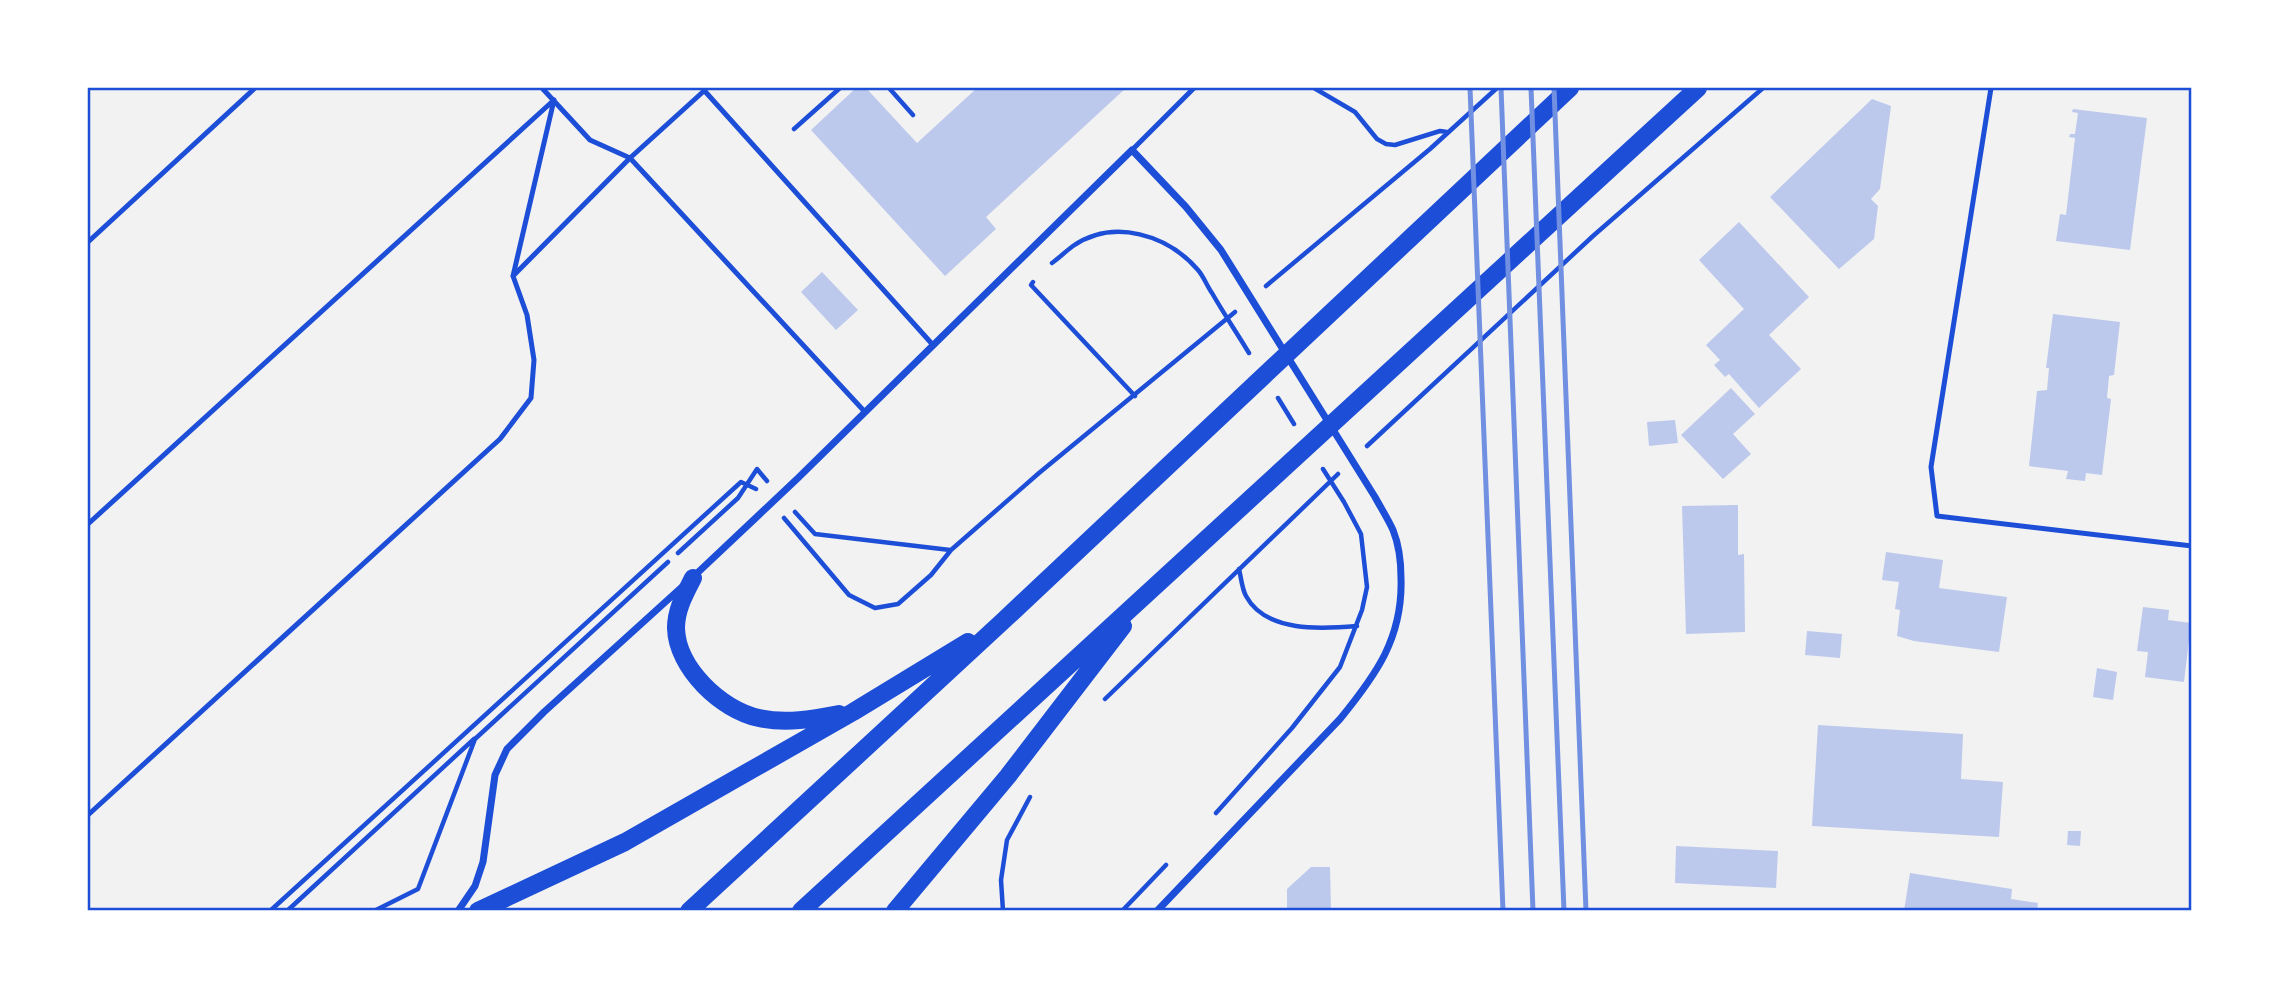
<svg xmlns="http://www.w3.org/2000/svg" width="2279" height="998" viewBox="0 0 2279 998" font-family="'DM Sans',sans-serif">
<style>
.building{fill:#bdc9ec}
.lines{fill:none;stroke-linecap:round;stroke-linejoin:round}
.path{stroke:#1d4ed8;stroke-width:4.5}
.service{stroke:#1d4ed8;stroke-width:5}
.minor{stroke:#1d4ed8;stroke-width:7}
.primary{stroke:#1d4ed8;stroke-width:18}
.rail{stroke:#7290e2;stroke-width:5}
.neatline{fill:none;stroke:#1d4ed8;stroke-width:2.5}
</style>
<rect width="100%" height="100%" fill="#f2f2f2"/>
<path class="building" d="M856,88H866L917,143L977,88H1126L986,217L996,229L945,276L811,130Z
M1872,99L1891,106L1880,189L1871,199L1878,206L1874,239L1839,269L1770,197Z
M2073,109L2147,118L2130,250L2056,241L2060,214L2066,215L2072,164L2075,138L2069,137L2070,134H2075L2078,113L2072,112Z
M1739,222L1809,297L1769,335L1801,369L1759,408L1729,374L1725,377L1714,365L1720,360L1706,345L1744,309L1699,260Z
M822,272L858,310L836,330L801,292Z
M2053,314L2120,322L2114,375L2109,376L2107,398L2111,399L2102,475L2086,473L2085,481L2066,479L2068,471L2029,466L2037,391L2047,390L2049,368H2046Z
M1731,388L1755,414L1733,434L1751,454L1723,479L1681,435Z
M1675,420L1678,443L1649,446L1647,422Z
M1738,505V555L1744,554L1745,632L1686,634L1682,506Z
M1886,552L1943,560L1939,588L2007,597L1999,652L1914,641L1897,636L1900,610L1895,609L1899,582L1882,580Z
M2143,607L2169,610L2168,620L2191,623L2184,682L2145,677L2148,652L2137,651Z
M1807,631L1842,634L1840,658L1805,655Z
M2097,668L2117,672L2113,700L2093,697Z
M1818,725L1963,734L1961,779L2003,782L1999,837L1812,826Z
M2068,831H2081L2080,846L2067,845Z
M1676,846L1778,851L1776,888L1675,883Z
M1311,867H1330L1331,911H1267V908H1287V889Z
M1910,873L2012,889L2011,899L2038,903L2037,911H1904Z"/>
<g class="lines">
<path class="path" d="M889,88L913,115
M1314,88L1355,112L1377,139L1386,144L1395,145L1440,131L1447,132
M794,129L840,88
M1052,263C1059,258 1066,251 1073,246C1114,218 1168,235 1198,270C1204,277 1207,286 1212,293C1224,314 1237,333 1249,353
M1033,282L1031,285L1135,396
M1266,286L1430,149L1497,88
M1278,398L1294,424
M1367,446L1593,236L1763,88
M795,512L815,534L950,550
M784,518L849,595L875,608L898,604L931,575L951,550L1039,473L1235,312
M678,553L738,498L757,469L767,481
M1239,569C1241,577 1242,589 1246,596C1266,633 1322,629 1357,626
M1105,699L1338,474
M1216,813L1292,728L1340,667L1362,610L1367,587L1361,534L1344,502L1323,469
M270,911L741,482L756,489
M287,911L474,739
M374,911L418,889L475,739L668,562
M1003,911L1001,880L1007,840L1030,797
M1122,911L1166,865"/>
<path class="service" d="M542,88L590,140L630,158L865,412
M702,88L933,345
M1991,88L1931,467L1937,516L2192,546
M1132,150L1194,88
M88,242L255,88
M513,276L630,158L705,90
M88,524L554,100
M88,815L500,439L531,398L534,360L527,315L513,276L554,100"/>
<path class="minor" d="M692,578L798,478L1132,150L1186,207L1221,250L1375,497C1381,508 1388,519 1393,530C1399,545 1401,562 1401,578C1403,638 1376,675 1340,719L1157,911
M458,911L475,886L483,862L495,775L507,749L544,712L683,586"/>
<path class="primary" d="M693,578C685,594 676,609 676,628C677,668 721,710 759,718C786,724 813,719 839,714
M478,911L625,842L853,712L968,642
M689,911L1003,621L1570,88
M801,911L1698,88
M895,911L1008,776L1123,626"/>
<path class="rail" d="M1470,88L1503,911
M1501,88L1533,911
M1531,88L1564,911
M1554,88L1586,911"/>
</g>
<rect width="2279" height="998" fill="none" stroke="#ffffff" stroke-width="178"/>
<rect x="89" y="89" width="2101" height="820" class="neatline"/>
</svg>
